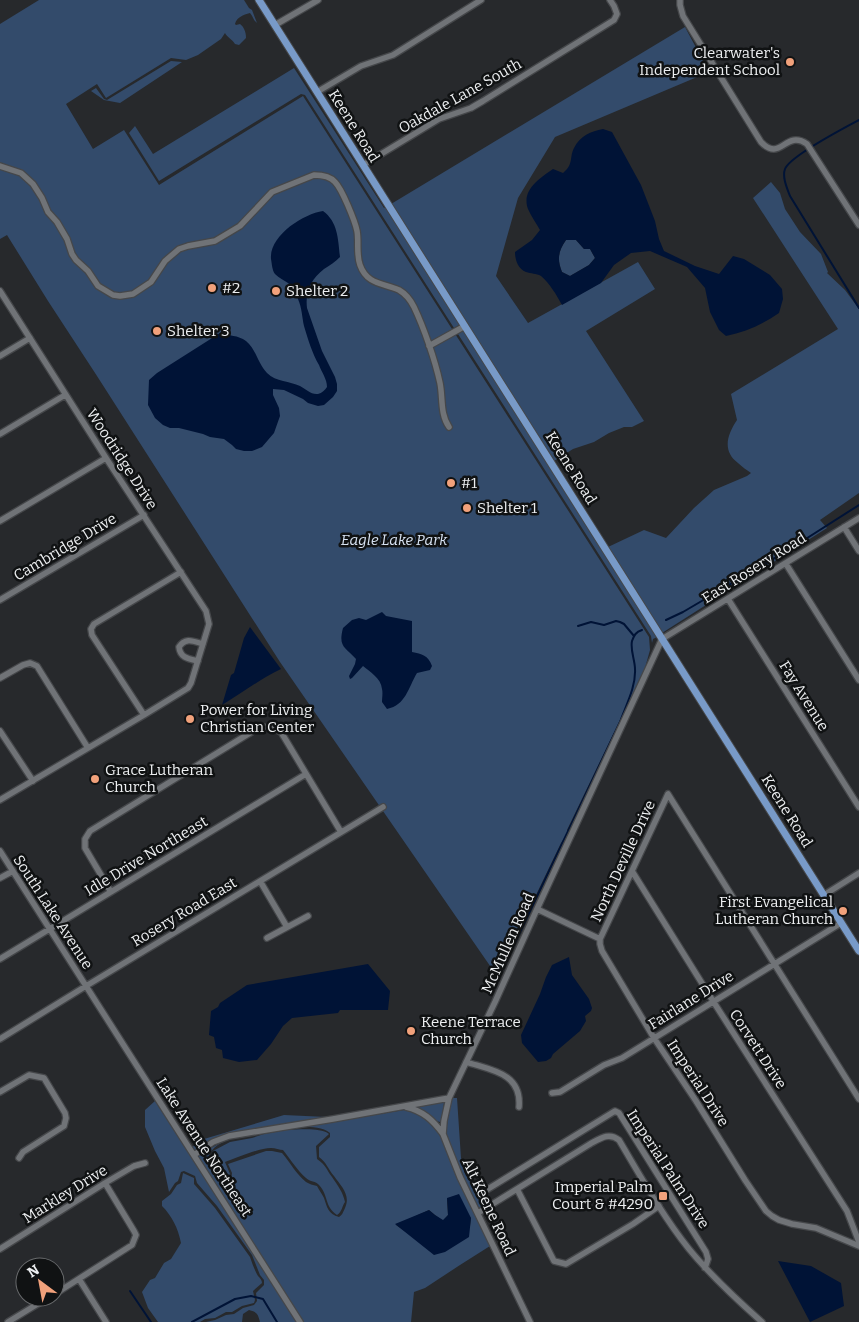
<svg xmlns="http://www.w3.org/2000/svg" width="859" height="1322" viewBox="0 0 859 1322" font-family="Bitter,serif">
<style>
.green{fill:#334b6b;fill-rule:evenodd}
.water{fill:#001336;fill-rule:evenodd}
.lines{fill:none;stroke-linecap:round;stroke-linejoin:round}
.stream{stroke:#001336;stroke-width:2}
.minor-casing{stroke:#45474a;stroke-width:8}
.major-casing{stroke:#45474a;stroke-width:9}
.minor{stroke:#707377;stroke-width:5.5}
.major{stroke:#789ac8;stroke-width:7}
.poi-dot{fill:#f1a17b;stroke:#101213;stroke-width:2}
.labels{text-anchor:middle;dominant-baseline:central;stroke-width:5;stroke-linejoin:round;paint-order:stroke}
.poi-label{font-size:15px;fill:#edeff1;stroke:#101213;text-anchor:start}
.street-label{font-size:15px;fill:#edeff1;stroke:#101213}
.park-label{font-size:15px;font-style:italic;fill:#d8e3f3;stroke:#101213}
</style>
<rect width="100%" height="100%" fill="#27292c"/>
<path class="green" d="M39,0H244L249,8L252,10L257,23C253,20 253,16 250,13C243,15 237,17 235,24L236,25L240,24C244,27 246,32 246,38L239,45L235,44C232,39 227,37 225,33L221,39L198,55L186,60L171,58L106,98L97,84L66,104L93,149L124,130L159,185L303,96L649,637L650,650L645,668L567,830V834L561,843L497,976L280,662L97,376L48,301L7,235L0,239V24Z
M685,27L709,72L555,137L518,198L496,276L528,323L638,262L655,289L586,331L644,421L632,427H624L609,433L594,442L573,449L554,461L391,204Z
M171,61L182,62L120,103L104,100L91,91L96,88L104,99L107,100Z
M294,68L384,208L387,207L461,324L454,328L305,95L301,94L159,181L129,133L135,126L153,154Z
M771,182L780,193L785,209L800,232L821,254L828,272L827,273L845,290L859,309V493L820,520L827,528L662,633L608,547L644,530L666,538L694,508L714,490L747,476L751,473C747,470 742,467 738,463C722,451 727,435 737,420L731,394L838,329L753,198Z
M566,240H576L584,249H590L595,258L589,265L570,276L562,272C557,260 558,251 566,240Z
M464,330L657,637L653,639L652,643L651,636L644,625L458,334Z
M452,1098H457L461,1158L482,1206L479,1208L463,1176L446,1133L449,1111Z
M155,1101L297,1322H260C258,1314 257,1312 249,1310L243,1314L242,1322H206L215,1320L226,1315L234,1314L243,1308L254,1305L257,1301L256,1293L264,1285V1280L260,1275L252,1255L217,1206L197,1183L195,1176L184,1171L181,1172L178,1181L175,1183L169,1192L164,1168L155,1151L145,1127V1110Z
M443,1102L444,1103L441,1121L440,1122L436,1121L418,1107Z
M404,1110C417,1113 426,1117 434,1127C445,1140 450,1160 457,1176C467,1200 479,1223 490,1246L460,1265L425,1288L414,1292L411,1322H304L198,1156C211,1148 223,1140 238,1137C227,1140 214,1144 209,1155L219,1177L228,1182L231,1181L232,1173L228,1164L266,1151H272L282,1153C290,1162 296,1174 306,1182C309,1184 313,1185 317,1186C319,1190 322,1194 324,1198C327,1207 328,1214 339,1217C343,1214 343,1212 345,1208C351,1195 341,1186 334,1176C328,1169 327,1163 319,1157V1147L330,1137V1133C323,1127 312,1127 303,1127ZM447,1198L471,1218L470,1226L406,1232L396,1225L429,1210L435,1215L443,1221L448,1215Z
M284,1115L327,1117L228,1133L212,1140L194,1151L192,1147L204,1139Z
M286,1130C298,1130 319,1127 329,1134L316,1146L317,1159C326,1165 326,1169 332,1177C338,1186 343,1192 345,1202C342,1206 342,1212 337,1215C324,1206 329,1196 319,1185C316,1181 310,1182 306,1178C297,1170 291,1160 283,1150C280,1150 275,1148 271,1148C259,1148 237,1158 225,1162L230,1174L229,1180L222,1176L211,1156L213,1151L230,1142L252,1138L264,1134Z
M183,1173L194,1178V1184L215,1208L250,1257C252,1263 255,1271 258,1276C260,1278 262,1280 262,1283L253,1291L255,1300L254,1303L242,1306L232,1312H226L215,1318L205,1319L200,1322H158L148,1308L142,1292L150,1280L155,1278L164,1263L171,1259L181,1243C178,1228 172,1216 162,1206V1201L171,1194L177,1185L181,1183Z"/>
<path class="water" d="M603,129L612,132L641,185L655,221L659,239L664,251L695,266L719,274L733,256L744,259L770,275L782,289L783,299L779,313C763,324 746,332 726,336L719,330L710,312L705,288L687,267L650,251L631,253L614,265L601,283L562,305C556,294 550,284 541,276C536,273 531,274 526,272C518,269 515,260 515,252L532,240L540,230C536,223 531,216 528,209C521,190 540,178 553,169L563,173C574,164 569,158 574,148C580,136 591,131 603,129ZM566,240H576L584,249H590L595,258L589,265L570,276L562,272C557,260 558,251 566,240Z
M323,211C338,222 338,239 340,257C335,262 330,265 324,269C311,279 305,292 307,308L322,351L335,377L337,384V391L333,397L324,405L318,406L308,403L303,399L284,390L273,389V395L279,408L280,416L274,433L262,447L252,451H244L236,449L232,445L224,439L210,437L203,434L179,428H170L163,425L155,418L148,405L149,380L157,373L220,333C229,336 238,335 246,341C256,349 258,364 267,373C276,382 290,381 300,386C306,389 311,395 318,394C322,393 325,390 327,387C327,379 322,373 319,365C312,353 308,339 304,326C302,317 302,308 298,299C296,293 293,287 288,283C284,280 279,278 275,274C272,270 272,264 271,259C269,236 303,214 323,211Z
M382,612L386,616L412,621V652C422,654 428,655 432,666L430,670L417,673C408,688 406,705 387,709L382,702C382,698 383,693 382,689C381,678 370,672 363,666L352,678L350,679L349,676L355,664L356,659C345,647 338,647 343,628L352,620L359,618L366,620Z
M250,627L281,669C260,679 242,693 222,705L231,675L234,673L244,638Z
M569,957L572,975L589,999L592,1008L591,1011L585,1016L586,1021L580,1031L553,1054L551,1058L546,1061L538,1062L522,1043L521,1035L540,994L546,977L552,965Z
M368,964L390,991L388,1010H340L338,1013L292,1018L283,1026L271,1044L257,1060L239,1062L223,1058L222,1050L216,1048L214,1037L209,1035L211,1011L218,1007L220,1003L247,985Z
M459,1194L471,1218L469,1237L445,1252L434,1255L395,1224L429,1210L435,1215L443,1220L448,1215L447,1198Z
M778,1261L811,1266L841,1283L844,1306L810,1322Z"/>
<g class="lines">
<path class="stream" d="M859,120C844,128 790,156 785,169C782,177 787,188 790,196L859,308
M666,620L683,612L790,549L859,505
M578,626L591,622L604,625L616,621L620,622L624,624L634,636
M490,995L620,722C626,705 636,687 635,669C635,660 630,650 632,641C634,635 636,632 642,630
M130,1291L151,1322
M192,1322L235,1299L251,1296L263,1299L277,1322"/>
<g class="minor-casing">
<path id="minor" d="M680,0V5L683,16L761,142C781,163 785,129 807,144L859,225
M275,25L318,0
M317,92L361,66L393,55L481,0
M363,165L439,119L471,108L483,101L614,20L617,14L614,6L610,0
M0,166L21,173L33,184L42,198L48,212L57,222L67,239L72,254L76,260L88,271L98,286L113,295L120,296L133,294L151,282L165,261L179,249L188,246L215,241L240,226L272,192L314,175C322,175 330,176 335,182C342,189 355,221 357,231C359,242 356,254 360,265C367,285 384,283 399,290C406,294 411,301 414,307C424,328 435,360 440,383C443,398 440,414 449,427
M0,291L106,458L206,611L209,624L191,683L188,688L144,715L0,800
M429,346L465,326
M0,356L30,338
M0,434L65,395
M0,521L106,458
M844,527L859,551
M786,564L859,680
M728,599L859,807
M0,600L144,515
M198,661C189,659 180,658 179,647C185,637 193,641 203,644
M0,678L23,665L30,663L37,666L88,748
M144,715L92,635L91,629L94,624L181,572
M0,731L33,781
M668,794L859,1099
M0,851L300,1322
M632,871L713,1001L847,1211L859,1242
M0,878L13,871
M260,881L287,927
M111,892L85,848V839L90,831L258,728C267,726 273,727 281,732L341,832
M824,895L859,873
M537,909L600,939V944L602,951L654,1038L696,1101L745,1180L766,1211L772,1216L779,1220L792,1224L816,1228L859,1246
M267,938L308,916
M600,939L668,794
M0,959L306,774
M0,1039L86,986L383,807
M466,1062C491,1070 522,1073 519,1107
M0,1092L29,1075L44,1078L65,1113L66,1118L64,1126L23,1152L19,1158
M552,1093L560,1092L604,1065L622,1058L841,923
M406,1107C423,1111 433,1120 443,1134
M194,1155L213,1142L229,1136L333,1119L449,1098
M488,1189L615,1111L619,1113L706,1252L708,1259L705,1268
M517,1189L554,1261L566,1264L633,1224L659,1206
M478,1213L590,1144C601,1138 609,1132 619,1140C641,1177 662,1215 689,1249C711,1276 736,1299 762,1322
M0,1249L105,1183L134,1166L145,1163
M79,1279L106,1322
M55,1294L132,1245L136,1235L134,1231L105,1183
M8,1322L49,1297
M530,1322L460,1177L443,1134L444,1121L449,1098L495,1002L537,909L662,639L859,518"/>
</g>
<g class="major-casing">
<path id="major" d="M259,0L859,951"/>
</g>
<use href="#minor" class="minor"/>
<use href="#major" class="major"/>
</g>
<g class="poi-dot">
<circle cx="790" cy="62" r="5"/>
<circle cx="212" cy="288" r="5"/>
<circle cx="276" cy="291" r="5"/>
<circle cx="157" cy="331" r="5"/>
<circle cx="451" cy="483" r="5"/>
<circle cx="467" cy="508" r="5"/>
<circle cx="190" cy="719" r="5"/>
<circle cx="95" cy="779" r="5"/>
<circle cx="843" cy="911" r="5"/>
<circle cx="411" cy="1031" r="5"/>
<rect x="658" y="1191" width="10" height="10" rx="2.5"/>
</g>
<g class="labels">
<g class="poi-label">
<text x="780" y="53" text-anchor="end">Clearwater's<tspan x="780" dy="17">Independent School</tspan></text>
<text x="222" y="288">#2</text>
<text x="286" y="291">Shelter 2</text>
<text x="167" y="331">Shelter 3</text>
<text x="461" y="483">#1</text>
<text x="477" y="508">Shelter 1</text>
<text x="200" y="710">Power for Living<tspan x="200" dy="17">Christian Center</tspan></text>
<text x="105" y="770">Grace Lutheran<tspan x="105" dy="17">Church</tspan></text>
<text x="833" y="902" text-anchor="end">First Evangelical<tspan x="833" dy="17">Lutheran Church</tspan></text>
<text x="421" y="1022">Keene Terrace<tspan x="421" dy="17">Church</tspan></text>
<text x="653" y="1187" text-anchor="end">Imperial Palm<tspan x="653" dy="17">Court &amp; #4290</tspan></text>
</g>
<g class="street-label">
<text transform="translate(460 96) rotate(-29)">Oakdale Lane South</text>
<text transform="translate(354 126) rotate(58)">Keene Road</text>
<text transform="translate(122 459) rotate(57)">Woodridge Drive</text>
<text transform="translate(571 468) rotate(58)">Keene Road</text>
<text transform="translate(65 547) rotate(-31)">Cambridge Drive</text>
<text transform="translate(754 568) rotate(-32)">East Rosery Road</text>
<text transform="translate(804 696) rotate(58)">Fay Avenue</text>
<text transform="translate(787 811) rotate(58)">Keene Road</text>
<text transform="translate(146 856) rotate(-31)">Idle Drive Northeast</text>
<text transform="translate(623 861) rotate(-65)">North Deville Drive</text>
<text transform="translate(53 912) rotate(57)">South Lake Avenue</text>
<text transform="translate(184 912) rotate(-31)">Rosery Road East</text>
<text transform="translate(508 943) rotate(-66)">McMullen Road</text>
<text transform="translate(691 1000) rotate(-32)">Fairlane Drive</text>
<text transform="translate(758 1049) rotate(57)">Corvett Drive</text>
<text transform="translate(698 1083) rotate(57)">Imperial Drive</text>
<text transform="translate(204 1147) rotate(57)">Lake Avenue Northeast</text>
<text transform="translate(668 1169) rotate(57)">Imperial Palm Drive</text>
<text transform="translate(65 1194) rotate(-32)">Markley Drive</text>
<text transform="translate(489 1207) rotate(65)">Alt Keene Road</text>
</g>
<g class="park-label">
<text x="394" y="540">Eagle Lake Park</text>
</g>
</g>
<g transform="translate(40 1282) rotate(328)"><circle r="24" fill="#101213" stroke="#686a6c"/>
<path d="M0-4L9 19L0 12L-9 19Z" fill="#f1a17b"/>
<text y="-8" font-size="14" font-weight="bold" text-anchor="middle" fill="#edeff1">N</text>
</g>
</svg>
